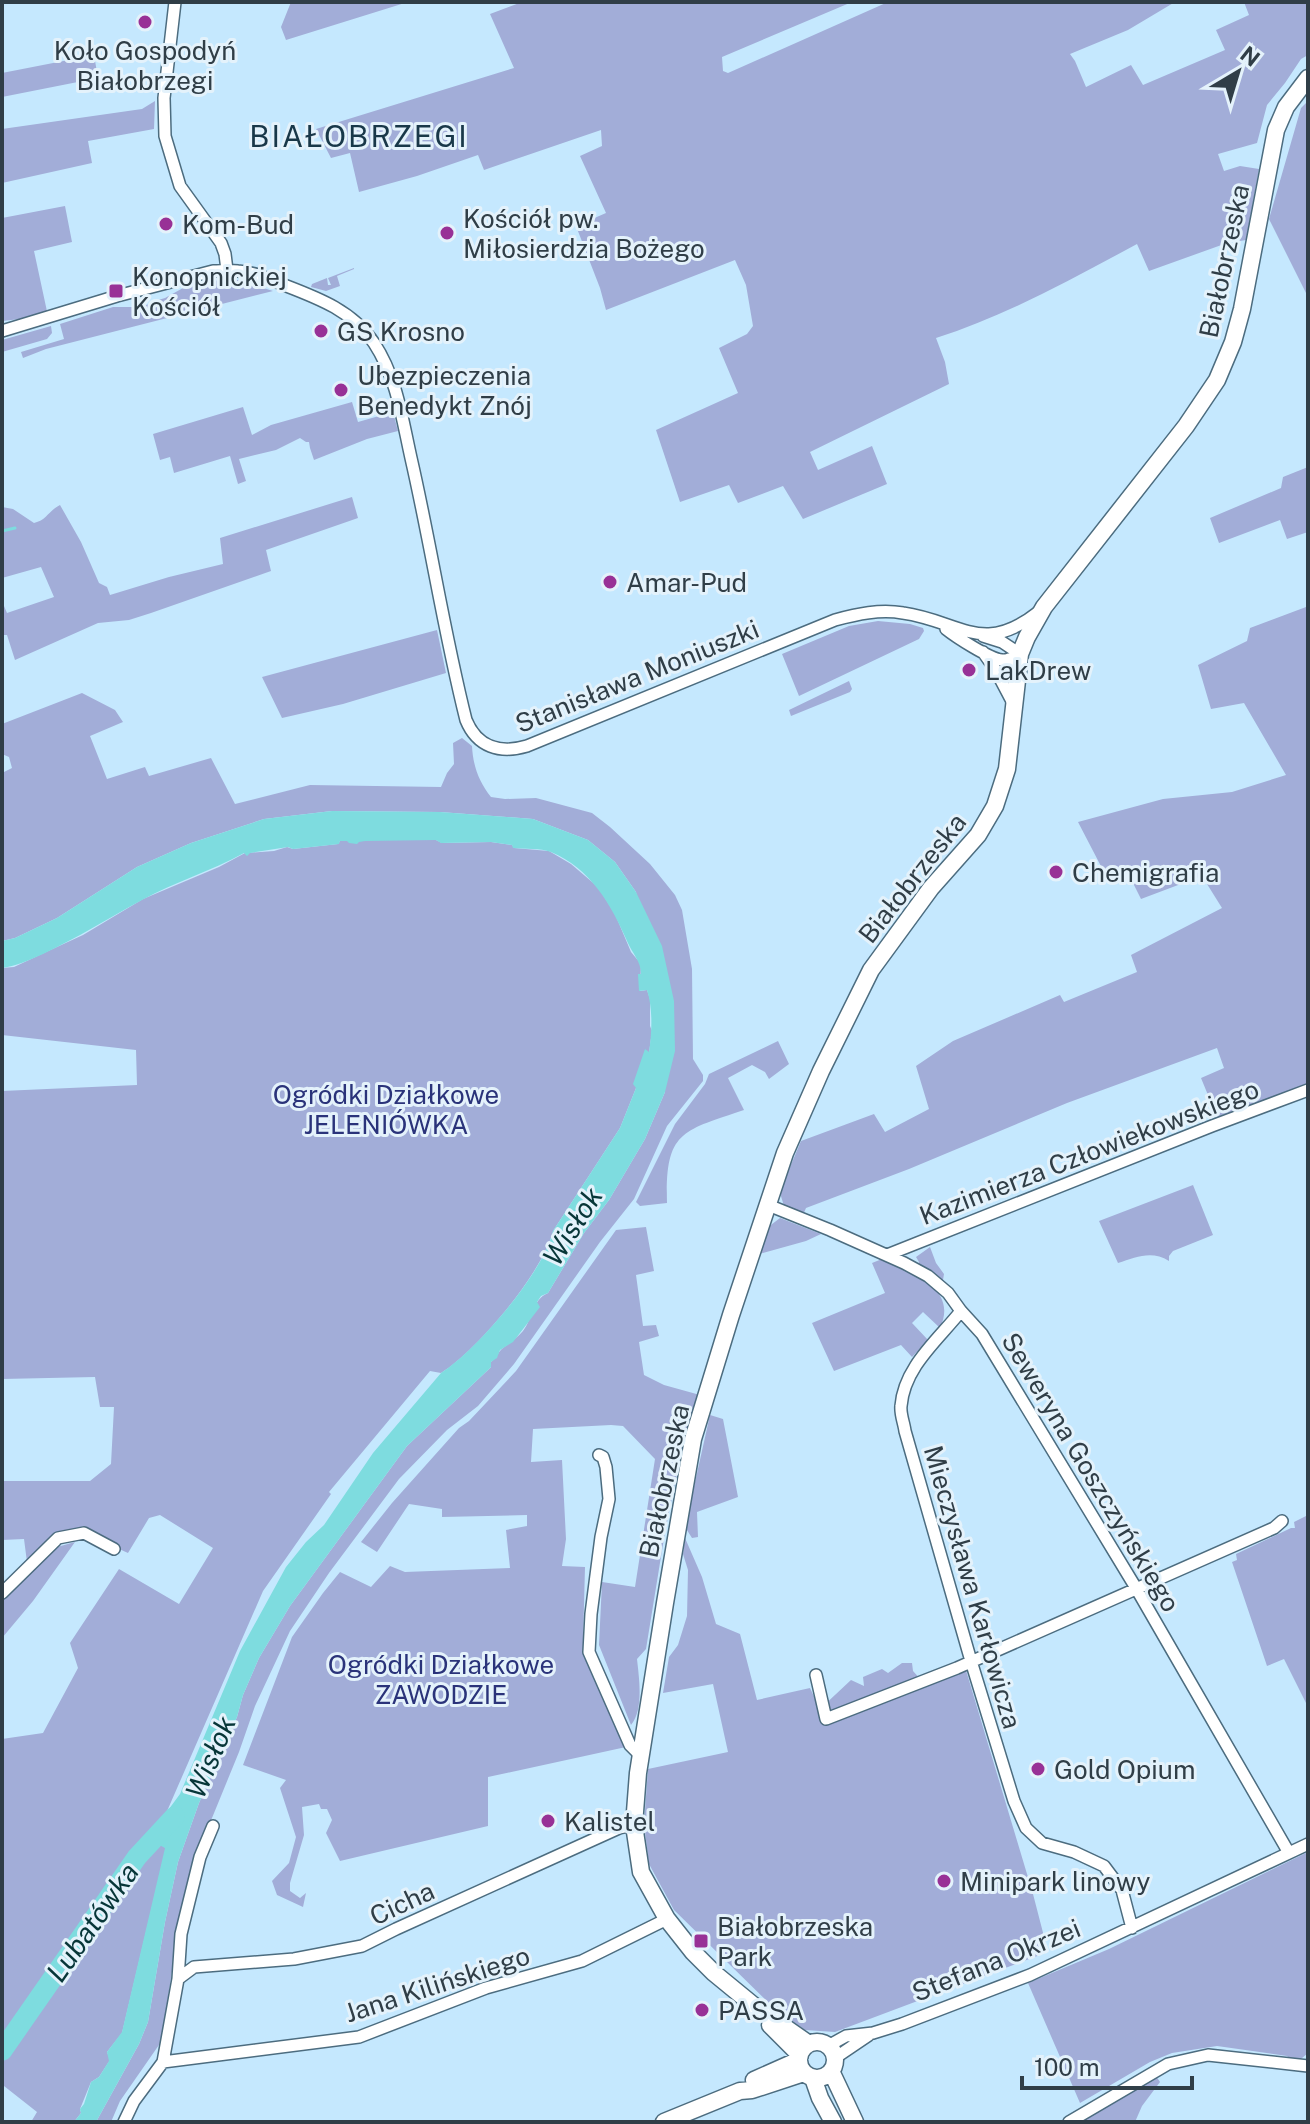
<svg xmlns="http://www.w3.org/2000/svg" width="1310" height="2124" viewBox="0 0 1310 2124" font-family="'Public Sans',sans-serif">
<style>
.green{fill:#a2add8}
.water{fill:#7edcdf}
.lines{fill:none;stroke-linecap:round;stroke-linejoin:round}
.stream{stroke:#7edcdf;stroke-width:3}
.river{stroke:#7edcdf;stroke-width:20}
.street-casing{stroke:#4c6c7f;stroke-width:14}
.secondary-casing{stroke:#4c6c7f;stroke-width:19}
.street{stroke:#fff;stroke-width:11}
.secondary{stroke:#fff;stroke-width:16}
.poi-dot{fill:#983196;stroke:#e4f2fb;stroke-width:3}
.labels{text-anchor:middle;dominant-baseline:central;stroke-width:6;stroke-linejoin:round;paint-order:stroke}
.poi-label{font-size:26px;fill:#303e47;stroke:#e4f2fb;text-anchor:start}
.street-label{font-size:26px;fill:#303e47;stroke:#e4f2fb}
.park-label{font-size:26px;fill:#2a337a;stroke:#e4f2fb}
.water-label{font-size:28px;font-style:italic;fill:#073638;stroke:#e4f2fb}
.quarter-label{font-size:30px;letter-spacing:2px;fill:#193849;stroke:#e4f2fb}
</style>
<rect width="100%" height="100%" fill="#c5e8fe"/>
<path class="green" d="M291,2H408L286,40L281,27Z
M522,2H852L722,57L723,71L728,73L888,2H1175L1128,30L1070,54L1075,61L1086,87L1131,65L1143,85L1225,50L1216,30L1249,15L1244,2H1308V55L1301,59L1285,83L1267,105L1257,143L1218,154L1224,171L1240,166L1259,169L1246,240L1227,243L1149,271L1137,244C1072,279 1006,316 936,338L945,362L949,384L810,452L818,470L872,446L887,484L803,519L783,486L738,503L729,485L680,502L656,430L738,393L719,348L747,334L753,326L746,285L735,260L606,310L600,288L576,226L606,213L580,156L602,146L601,130L484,170L478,155L417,176L359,192L350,153L331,158L316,129L514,68L490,14Z
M94,55L98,78L2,97V73Z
M155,101L154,129L88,141L92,163L2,183V129L142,109Z
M1308,101V297L1269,219L1301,108Z
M65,206L72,242L34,251L48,316L2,321V218Z
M354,268V269L337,276L340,286L326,291L311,287L312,284L327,278L328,285H331L328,278Z
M219,280H238L273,291L46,349L23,358L21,352L64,339L60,324L113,307H133L145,303L146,305L154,303L155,301L165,298L183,288Z
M51,326L52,333L47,339L2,352V340Z
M352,402L358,422L393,412L398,431L367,439L314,460L310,448L309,442H306L300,438L276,450L239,459L246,481L238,484L230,456L174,473L170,457L160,460L153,434L243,407L252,435L271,425Z
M1308,467V532L1287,539L1280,520L1219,543L1210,518L1281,488L1283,477Z
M352,497L358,518L266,550L271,571L151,613L129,620L98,623L15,660L7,635H2V607L4,606L7,613L54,597L41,567L2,578V507L13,509L34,523C47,520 48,511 60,505L81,542L99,583L107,587L110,595L169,577L223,564L220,538Z
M1306,607H1308V1084L1217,1117L1201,1078L1224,1068L1217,1048L1067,1103L909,1169L806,1208L803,1215L784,1206L780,1193L782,1186L801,1141L874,1114L885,1132L929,1109L916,1066L953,1041L1060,995L1064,1002L1137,972L1131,955L1222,908L1202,876L1141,899L1131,879L1104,872L1078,822L1163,799L1232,792L1286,775L1244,703L1211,709L1198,665L1247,641L1250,628Z
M878,621L910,624L923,628L924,631L919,639L799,696L782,654L849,626Z
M437,630L446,673L343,704L282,718L262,677Z
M849,681L852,689L850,692L791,716L789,710Z
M82,693L115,710L123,722L90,736L107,779L145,767L149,776L211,758L235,804L310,785L441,787L447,773L454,764L453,743L462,738L472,746C473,766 479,782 491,797L505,799L536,798L592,813L610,827L650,864L675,895L682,910L692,969L693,1059L703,1075V1081L667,1126L634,1199L600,1242L514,1364L478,1406L447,1430L399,1479L329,1573L290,1631L255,1706L239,1752L194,1862L183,1901L161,2042L120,2101L111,2122H96L139,2044L148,2022L165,1922L178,1862L199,1803L237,1717L243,1695L259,1658L290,1606L407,1446L488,1370L491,1367V1362C497,1357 498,1352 503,1348C511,1342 517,1338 523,1331C533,1318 532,1300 548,1293L584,1233L609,1200L645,1139L665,1092L636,892L615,862L588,840L533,819L440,812L332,811L264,819L191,843L137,867L57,918L15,938L2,941V773L12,768L9,757L2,754V724Z
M347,840H436L442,843L491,842L512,845L514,848L549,851L571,864L598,887L615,914L631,952L641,964L640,991L647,990L650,999V1026L652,1031L649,1053L636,1088L620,1128L553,1231C543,1272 477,1351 441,1373L430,1371L329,1492L331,1494L263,1591L154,1841L166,1848L122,2033L107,2052L110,2060L99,2077L91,2082L80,2109L81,2113L74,2122H31L37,2112L4,2086L2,2090V1739L43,1733L78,1668L70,1643L119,1569L179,1604L213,1548L160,1515L149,1518L128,1553L84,1533L44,1543L27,1562L24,1539L2,1540V1481H90L111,1464L114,1407H100L95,1377L2,1379V1091L137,1085L136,1050L2,1035V968L14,967L46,952L83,935L143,899L219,867L245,853L274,851L287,847L293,849L338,844L340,841Z
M778,1041L789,1064L769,1079L765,1072L752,1065L728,1078L744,1110C682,1131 665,1131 667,1203L640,1206L636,1202L675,1124L705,1084L709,1074Z
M1193,1185L1213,1235L1173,1251L1169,1256V1261C1152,1250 1136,1257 1118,1263L1099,1221Z
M780,1218L821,1234L806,1241L759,1254L767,1228Z
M646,1227L654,1271L636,1275L643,1326L656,1325L659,1336L639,1342L644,1375L664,1385L700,1395L682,1449L665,1532L646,1649L637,1659C639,1678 644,1709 631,1725L599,1645L602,1582L635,1587L655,1459L623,1426L611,1425L533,1429L531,1462L562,1460L566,1539L562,1566L585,1567L583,1642L626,1747L488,1777V1826L340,1861L326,1833L332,1820L327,1809H321L319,1804L302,1807L304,1835L290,1883V1891L300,1898L306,1893L303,1907L277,1895L272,1881L289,1863L296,1837L280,1788L286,1780L243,1765L292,1637L323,1593L340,1572L371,1587L390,1566L405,1572L510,1568L506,1530L527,1526V1515L442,1517V1509L409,1504L377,1552L361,1542L392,1503L459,1428L469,1421L516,1371L616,1230Z
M930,1247L936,1263L944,1274L943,1280L918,1265L919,1262L916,1257Z
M882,1259C910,1273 959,1287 940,1328L923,1312L912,1323L928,1340L912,1357L901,1345L834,1371L812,1323L885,1293L872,1263Z
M710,1415L723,1419L738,1497L697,1512L698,1537L692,1538L685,1527Z
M1308,1515V1707L1284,1659L1267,1666L1232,1562L1237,1560L1236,1554L1291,1528H1295L1294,1522Z
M685,1538L702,1577L716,1624L740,1634L757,1700L810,1688L820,1709L851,1680L864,1686L863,1677L882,1669L888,1673L902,1663H912L913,1671L922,1681L965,1667L1033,1894L1048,1952L835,2032L805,2030L775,2009L674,1910L649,1864L644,1824L648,1769L728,1752L713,1684L663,1693L669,1657L678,1645L687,1616L688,1570L683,1554Z
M75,1542L33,1601L2,1638V1599L50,1549Z
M1308,1852V2053L1295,2064L1287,2056L1217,2046L1172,2053L1150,2062L1080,2103L1028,1983L1109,1949Z
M1156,2076L1160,2082L1142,2106L1135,2122H1079Z"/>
<path class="water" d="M332,811L440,812L533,819L588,840L615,862L636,892L662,946L674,1001L675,1051L665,1092L645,1139L609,1200L584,1233L548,1293L541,1296L537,1302L540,1307L513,1342L500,1350L497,1358L491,1362V1367L488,1370L407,1446L290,1606L259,1658L243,1695L237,1717L199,1803L178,1862L165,1922L148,2022L139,2044L96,2122H74L81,2113L80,2109L84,2104L91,2082L99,2077L109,2061L107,2052L122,2032L165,1848L154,1842L166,1813L180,1794L240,1651L286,1567L306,1542L324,1525L373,1453L441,1373C476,1351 544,1272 553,1231L620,1128L636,1088L633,1084L645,1049L649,1052C652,1032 653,1009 647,990L639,991L638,974H641C641,961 632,953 627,941C611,904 590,868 551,852C540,848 525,849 513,848L512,845L491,842L441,843L436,840L365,841L359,842L357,844L349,843L347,841H340L339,844L293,849L288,847L250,853L247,856L244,853C211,871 175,882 142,900C109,918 77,938 43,954C29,960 17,966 2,968V941L15,938L57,918L137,867L191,843L264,819Z"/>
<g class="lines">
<path class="stream" d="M2,531L15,528"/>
<path class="river" d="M2,2051L137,1857L175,1816"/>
<g class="street-casing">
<path id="street" d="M175,2L164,98L165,136L180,186L221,243L225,254L227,270
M2,331L117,296L213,271C221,271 229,270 238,271C254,272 269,279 284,285C318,298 353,311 374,343C397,378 402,418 411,458C431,545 444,633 466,720C477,747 500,754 527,746L835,620C857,614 880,609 903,613C960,621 982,656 1037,613
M946,629C956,637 990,659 1002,660C1008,661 1015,656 1020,654L1002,642L983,636
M983,652L995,669L1014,705
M768,1205L830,1230L904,1263L928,1276L948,1293L961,1311L982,1334L1136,1588L1289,1853
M887,1255L1212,1126L1308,1090
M961,1311C938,1340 904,1367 901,1406C900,1414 904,1423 905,1431L971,1661L1014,1801L1026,1828L1042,1843L1074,1852L1104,1866L1122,1890L1132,1928
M599,1455L603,1457L606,1467L609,1499L601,1537L591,1614L589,1652L630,1745L640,1755
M2,1593L58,1538L84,1533L114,1549
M816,1675L826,1719L957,1668L1274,1528L1282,1521
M178,1979L181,1934L200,1857L213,1826
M828,2046L846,2036L873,2033L902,2024L1030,1975L1308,1844
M835,2058L869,2035
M163,2062L359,2037L486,1988L582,1961L667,1919
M124,2122L134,2101L163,2062L178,1979L194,1967L294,1959L362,1946L396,1929L619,1828L634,1825
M1069,2122L1168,2064L1208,2055L1308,2066"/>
</g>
<g class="secondary-casing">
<path id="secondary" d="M770,2025L800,2055
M799 2060a18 18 0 1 1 36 0a18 18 0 1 1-36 0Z
M809,2044L753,2005L714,1973L693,1952L667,1919L641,1872L634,1825L638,1773L665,1603L693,1439L731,1315L785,1153L821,1071L871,970L931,888L978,835L995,806L1007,769L1020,654L1027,637L1044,607L1186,426L1217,380L1233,342L1242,309L1276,130L1286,107L1308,78
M831,2071L855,2122
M813,2078L820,2098L833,2122
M754,2080L799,2060
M664,2122L740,2091L752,2090L804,2073"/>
</g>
<use href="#street" class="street"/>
<use href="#secondary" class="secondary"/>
</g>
<g class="poi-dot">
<circle cx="145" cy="22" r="8"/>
<circle cx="166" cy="224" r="8"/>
<circle cx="447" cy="233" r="8"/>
<rect x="108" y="283" width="16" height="16" rx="4"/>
<circle cx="321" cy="331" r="8"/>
<circle cx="341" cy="390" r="8"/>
<circle cx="610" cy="582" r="8"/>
<circle cx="969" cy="670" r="8"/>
<circle cx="1056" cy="872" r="8"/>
<circle cx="1038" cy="1769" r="8"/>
<circle cx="548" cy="1821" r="8"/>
<circle cx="944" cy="1881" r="8"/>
<rect x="693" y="1933" width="16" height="16" rx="4"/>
<circle cx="702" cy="2010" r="8"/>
</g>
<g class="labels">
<g class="poi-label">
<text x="145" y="50" text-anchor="middle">Koło Gospodyń<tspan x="145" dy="30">Białobrzegi</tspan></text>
<text x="463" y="218">Kościół pw.<tspan x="463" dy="30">Miłosierdzia Bożego</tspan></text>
<text x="182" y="224">Kom-Bud</text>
<text x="132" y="276">Konopnickiej<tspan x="132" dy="30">Kościół</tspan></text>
<text x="337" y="331">GS Krosno</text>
<text x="357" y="375">Ubezpieczenia<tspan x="357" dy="30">Benedykt Znój</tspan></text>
<text x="626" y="582">Amar-Pud</text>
<text x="985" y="670">LakDrew</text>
<text x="1072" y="872">Chemigrafia</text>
<text x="1054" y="1769">Gold Opium</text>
<text x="564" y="1821">Kalistel</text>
<text x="960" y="1881">Minipark linowy</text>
<text x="717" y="1926">Białobrzeska<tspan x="717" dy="30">Park</tspan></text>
<text x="718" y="2010">PASSA</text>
</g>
<g class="street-label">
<text transform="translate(1224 261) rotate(-78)">Białobrzeska</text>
<text transform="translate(637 676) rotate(-22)">Stanisława Moniuszki</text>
<text transform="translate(912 878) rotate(-52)">Białobrzeska</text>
<text transform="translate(1089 1152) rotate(-21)">Kazimierza Człowiekowskiego</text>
<text transform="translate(1091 1472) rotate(59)">Seweryna Goszczyńskiego</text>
<text transform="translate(664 1481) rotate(-78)">Białobrzeska</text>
<text transform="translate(973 1587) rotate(74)">Mieczysława Karłowicza</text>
<text transform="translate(402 1903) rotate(-25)">Cicha</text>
<text transform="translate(996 1960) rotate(-22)">Stefana Okrzei</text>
<text transform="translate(437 1984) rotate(-18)">Jana Kilińskiego</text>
</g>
<g class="park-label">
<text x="386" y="1094">Ogródki Działkowe<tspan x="386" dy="30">JELENIÓWKA</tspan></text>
<text x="441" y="1664">Ogródki Działkowe<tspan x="441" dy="30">ZAWODZIE</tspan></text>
</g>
<g class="water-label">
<text transform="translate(572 1226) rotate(-58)">Wisłok</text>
<text transform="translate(210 1757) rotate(-67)">Wisłok</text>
<text transform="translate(92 1922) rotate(-55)">Lubatówka</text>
</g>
<g class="quarter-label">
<text x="359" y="136">BIAŁOBRZEGI</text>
</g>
</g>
<rect width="1310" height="2124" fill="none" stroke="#303e47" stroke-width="8"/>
<g transform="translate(1238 72) rotate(38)" stroke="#e4f2fb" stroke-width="6" paint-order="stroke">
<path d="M0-6L14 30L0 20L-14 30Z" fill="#303e47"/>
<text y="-12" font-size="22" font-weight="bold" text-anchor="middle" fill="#303e47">N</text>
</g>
<path d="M1022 2076v12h170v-12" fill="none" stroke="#303e47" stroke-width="4"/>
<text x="1034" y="2076" font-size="24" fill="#303e47" stroke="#e4f2fb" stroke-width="6" paint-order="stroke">100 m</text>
</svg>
